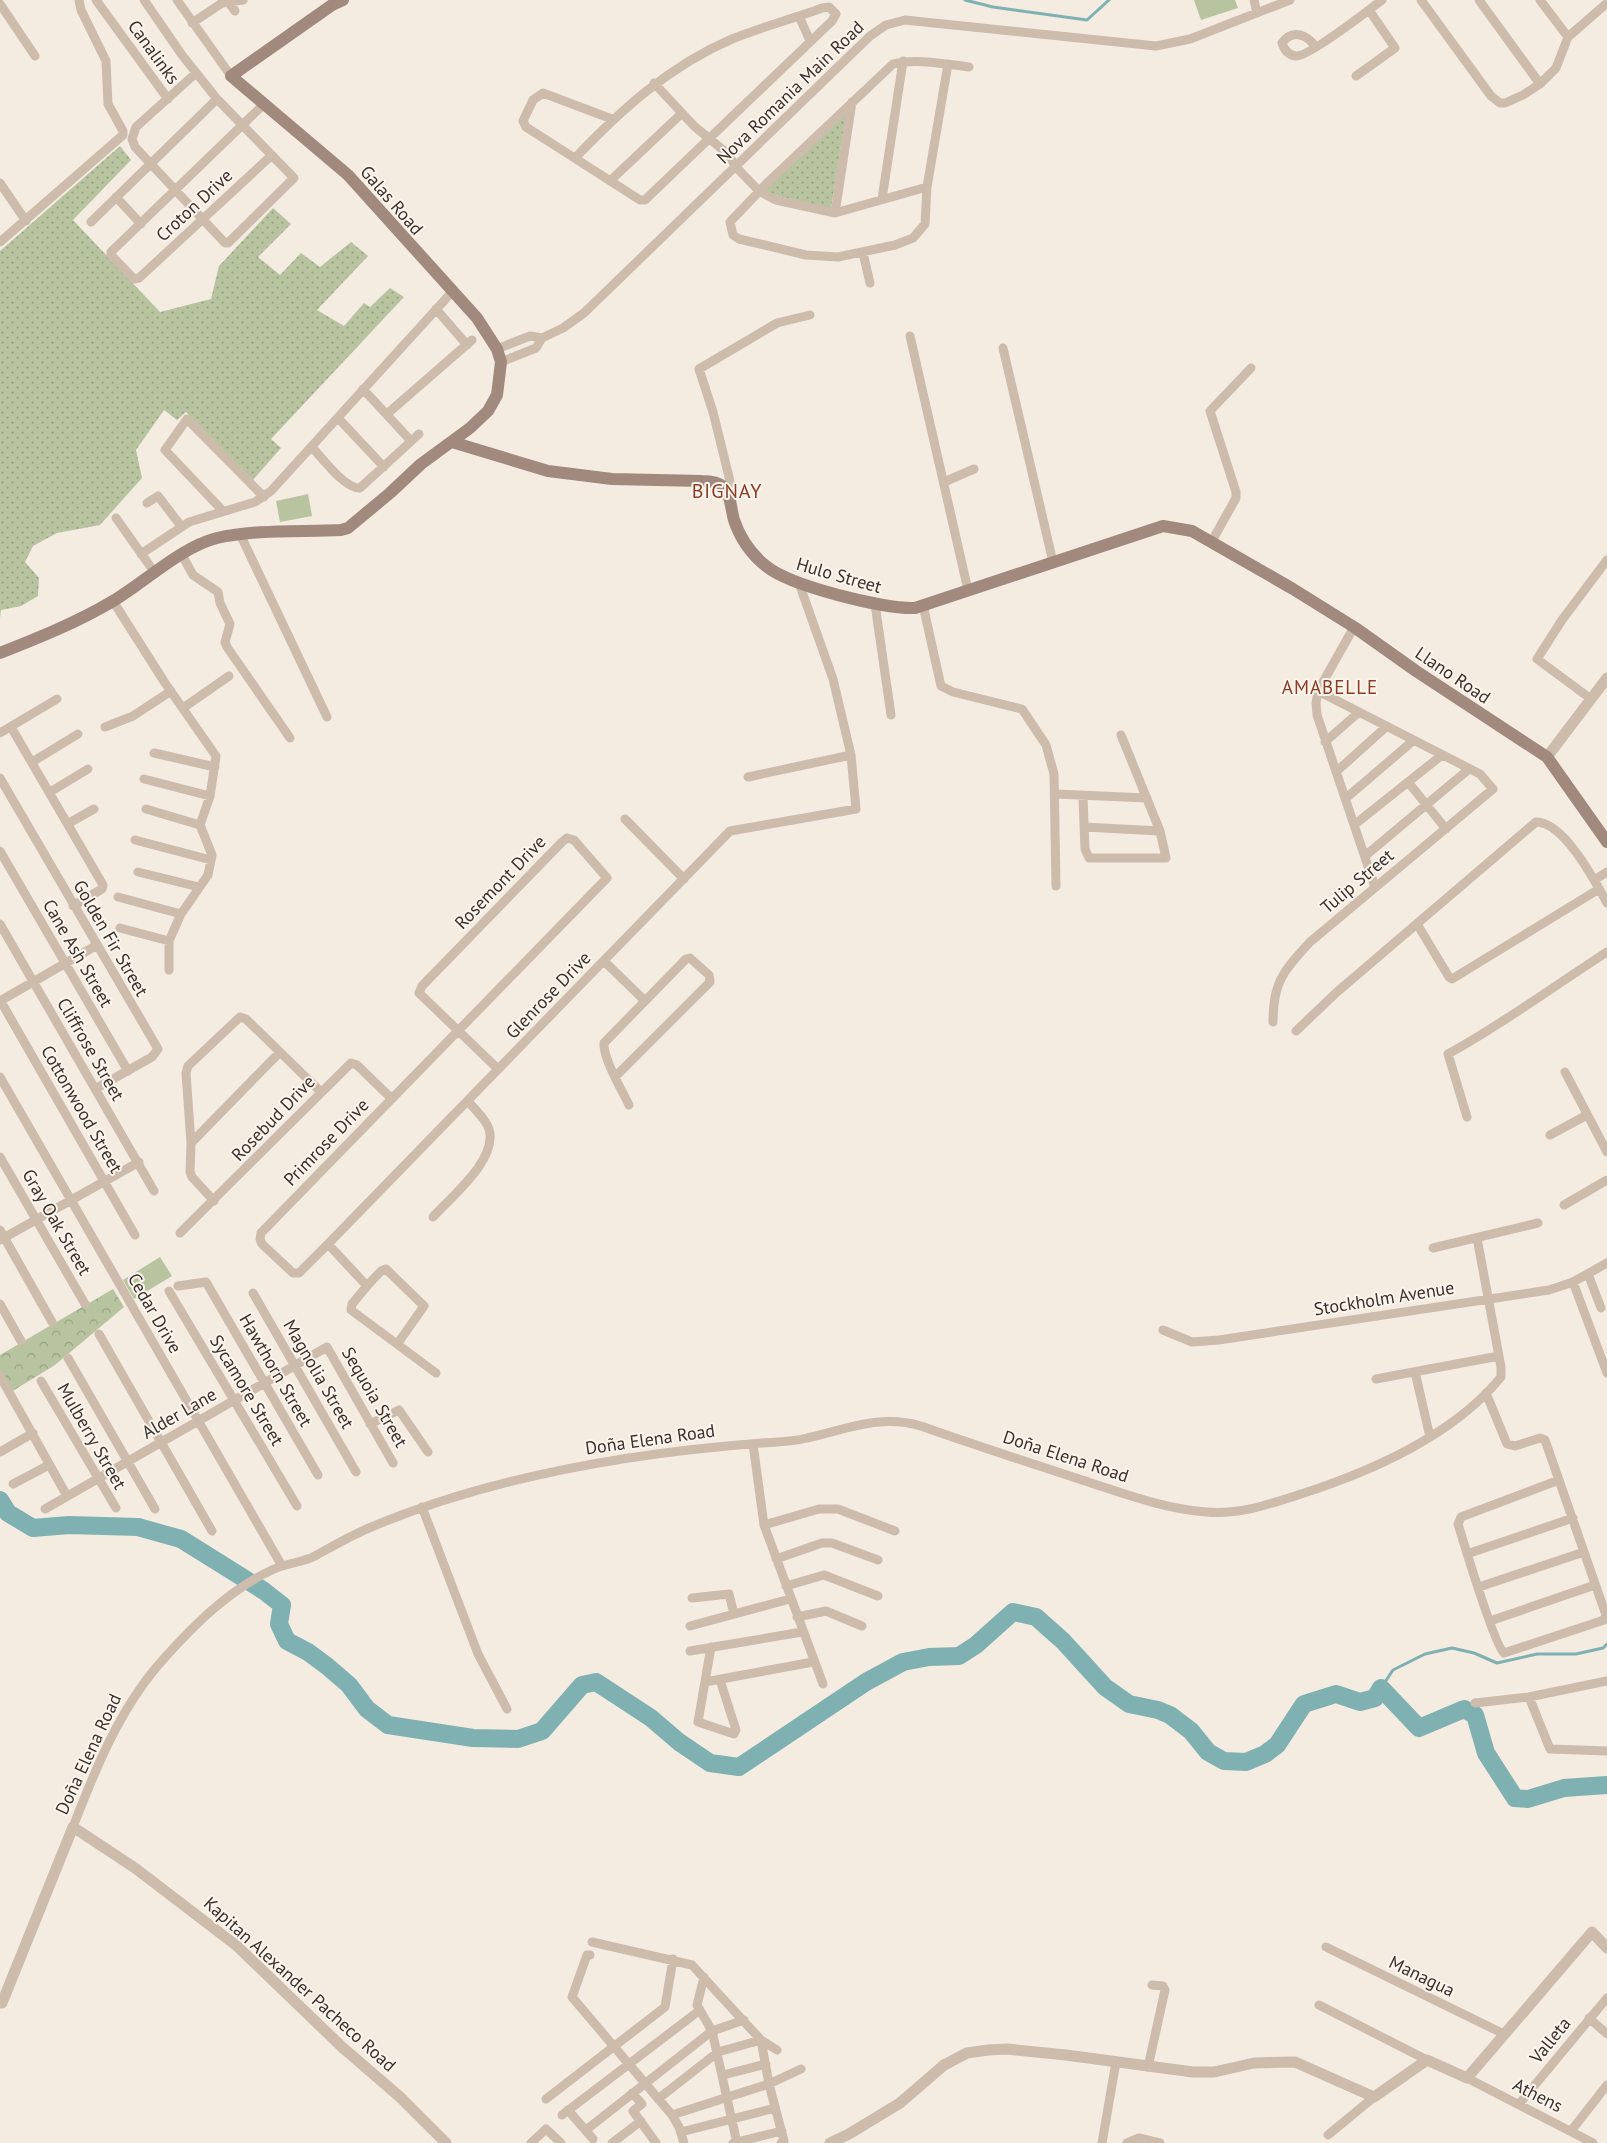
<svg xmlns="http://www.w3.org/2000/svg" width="1607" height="2143" viewBox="0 0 1607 2143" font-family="'PT Sans',sans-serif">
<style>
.grass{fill:url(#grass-dots)}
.park{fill:url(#park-crowns)}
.garden{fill:#b8c4a0}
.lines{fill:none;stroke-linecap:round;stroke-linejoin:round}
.stream{stroke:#7fb0b2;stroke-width:3}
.river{stroke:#7fb0b2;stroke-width:18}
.minor{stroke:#cdbbac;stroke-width:9}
.tertiary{stroke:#cdbbac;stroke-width:11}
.secondary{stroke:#a18a7d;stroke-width:12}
.labels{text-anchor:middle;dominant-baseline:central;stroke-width:4;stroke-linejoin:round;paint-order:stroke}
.street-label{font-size:18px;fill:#3b302b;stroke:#fbf5ee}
.neighbourhood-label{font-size:19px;letter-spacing:1px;fill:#8c3b22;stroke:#fbf5ee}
.quarter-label{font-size:20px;letter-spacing:1px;fill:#8c3b22;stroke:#fbf5ee}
</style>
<defs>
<pattern id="grass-dots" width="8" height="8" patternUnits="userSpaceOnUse" patternTransform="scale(1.25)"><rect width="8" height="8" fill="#b8c4a0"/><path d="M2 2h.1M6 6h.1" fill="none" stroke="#97a083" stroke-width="1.8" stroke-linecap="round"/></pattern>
<pattern id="park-crowns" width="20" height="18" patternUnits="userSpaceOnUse" patternTransform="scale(1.25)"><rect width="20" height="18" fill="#b8c4a0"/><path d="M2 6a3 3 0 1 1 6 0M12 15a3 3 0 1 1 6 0" fill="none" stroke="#97a083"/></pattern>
</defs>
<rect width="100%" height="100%" fill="#f4ebe1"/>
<path class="grass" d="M846,114L831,209L763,192Z
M120,146L131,160L73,220L160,312L211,299L219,266L273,208L291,224L258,257L280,275L301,253L320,267L351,242L368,256L317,310L344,326L364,303L370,307L390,288L404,297L271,439L281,448L253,480L186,412L177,420L164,410L136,450L142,478L100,525L57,533L33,546L25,562L39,578L38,596L21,606L1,610L0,618V251Z"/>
<path class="park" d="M113,1289L124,1307L55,1365L11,1392L0,1373V1355Z"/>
<path class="garden" d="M1194,0H1235L1238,8L1201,20Z
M308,494L312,516L280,522L276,501Z
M160,1257L172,1276L134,1299L123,1280Z"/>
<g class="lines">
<path class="stream" d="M965,0L993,7L1087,20L1109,0
M1381,1688L1393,1670L1425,1654L1452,1648L1474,1653L1497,1663L1537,1654H1576L1603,1648L1607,1644"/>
<path class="river" d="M0,1500L8,1513L33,1528L69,1525L138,1527L181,1539L264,1591L282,1605L279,1624L287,1641L308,1652L327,1666L349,1685L367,1709L388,1725L473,1738L518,1739L542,1731L582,1685L596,1682L651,1718L679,1742L710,1763L739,1767L866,1682L903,1662L929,1657L959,1656L976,1645L1013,1612L1036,1617L1063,1641L1105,1687L1129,1704L1158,1710L1170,1715L1191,1731L1208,1752L1224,1761L1246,1762L1265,1754L1277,1745L1304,1704L1336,1694L1360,1702L1375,1698L1381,1688L1419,1728L1464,1709L1475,1715L1486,1753L1515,1798L1528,1799L1564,1788L1607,1785"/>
<path class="minor" d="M96,0L168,99
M144,0L182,55L217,99L294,178L228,243H225L135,147L132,139L136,127L196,73
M177,0L231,76
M227,0L235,11
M1254,0L1257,13
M1421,0L1491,96L1500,103H1505L1523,95L1540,84L1556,68L1568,37L1607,3
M1479,0L1540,84
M1540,0L1568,37
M0,4L35,56
M799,16L810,41
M192,23L222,3L243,0
M1316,47C1307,35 1293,28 1282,43C1284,49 1288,55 1296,56C1308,57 1369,10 1382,0
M948,64L927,187L925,224L913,238L895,245L838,257L806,255L739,239L733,235L730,222L766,184L893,64C916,58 945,64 969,67
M1356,76L1395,48L1369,10
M654,83L694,126L728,154L736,167L759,191L776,200L835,213L852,102
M263,105L111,252V255L134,279L139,278L272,155
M575,158C621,110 669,66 732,39C761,27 793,19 822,8L829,7L836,14L832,21L645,200H640L526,127L523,121L533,100L543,93L612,119
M610,181L681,114
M0,183L26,221
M116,197L141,224
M882,199L903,61
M835,213L927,187
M91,222L217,99
M0,242L123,135V131L108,104L106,61L81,10L79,0
M863,253L870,283
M436,309L467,345
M910,336L968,590
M1003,348L1053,562
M497,349L530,336L542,338
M501,362L536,348L542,338L563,328L584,313L870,36L886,25L905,20L1156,46L1190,39L1290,0
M363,389L411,441
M387,414L472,340
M338,418L384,467
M312,447C322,458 345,489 360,488L419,434
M944,482L974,469
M727,491L730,482L729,477L713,412L699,369L777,323L810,315
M147,503L158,496L181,526
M223,511L165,450L187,419L264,497
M116,518L150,566
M240,534L327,717
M1212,541L1236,498V492L1210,411L1251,368
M141,554L189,522L255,502L271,491L452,292
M182,555L193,575L218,592L220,603L230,624L225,642L227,647L290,738
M113,601L165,683L216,756L210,796L200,825L212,855L208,875L181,914L169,941V970
M875,604L891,715
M923,605L941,686L953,692L1022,709L1046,745L1054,774L1056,886
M1354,627L1318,691L1316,703L1317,715L1375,887
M1591,699L1537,659L1562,620L1607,560
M183,708L229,676
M11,727L103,885L102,889L73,906
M105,727L133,716L171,691
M0,733L57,699
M1325,742L1359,712
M154,753L215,767
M32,762L78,734
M1336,772L1387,726
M748,777L851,755
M0,778L158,1049L152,1057L95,1089
M144,779L210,796
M1408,782L1446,829
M50,792L88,769
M1055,794L1147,798
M1083,797L1085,849L1089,858H1166L1160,831L1121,735
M1345,799L1414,740
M146,809L200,825
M625,819L684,879
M69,823L94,809
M1354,825L1442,755
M1084,827L1160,831
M135,840L211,860
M0,851L128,1071
M1365,856L1469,769
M138,872L199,887
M1594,880L1607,872
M118,897L181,914
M0,924L154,1191
M1417,924L1449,977L1452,979L1599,889
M120,928L169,941
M604,961L644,1000
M0,1000L135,1235
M0,1001L97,945
M1273,1022C1273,981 1284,971 1310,942L1493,789L1480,774L1318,691
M1296,1031L1337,992L1536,822C1564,822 1595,881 1607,903
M498,1069L419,993L422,986L562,842L567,838L574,840L607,878L261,1233L260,1239L262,1244L293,1273H299L328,1244L730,831L856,809L851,755L833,679L799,583
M1565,1072L1607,1152
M616,1076L710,982L709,975L690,958L686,959L604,1043C603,1059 622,1090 629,1105
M0,1077L282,1566
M1467,1117L1448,1054C1503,1024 1554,986 1607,952
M1550,1135L1587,1115
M191,1143L280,1052
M0,1157L85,1304
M214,1201L192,1177L190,1172L191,1143L186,1073L188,1066L240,1017L246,1019L321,1092
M1564,1205L1607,1180
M433,1217C452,1196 498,1159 489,1129C486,1119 474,1109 468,1101
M0,1230L52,1322
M180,1233L351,1063L357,1065L391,1098
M0,1240L139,1162
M328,1244L367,1286L352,1304L351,1310L436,1373
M1433,1248L1538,1223
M1588,1274L1601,1308
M1573,1282L1607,1373
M178,1286L206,1282L318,1475
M367,1286L381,1271L386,1269L424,1306L398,1343
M169,1291L297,1506
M253,1293L356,1472
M0,1304L21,1341
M1163,1330L1192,1342L1219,1340L1549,1290L1573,1282L1607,1263
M99,1334L212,1531
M68,1358L155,1509
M1415,1372L1430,1437
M0,1376L67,1496
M1376,1379L1499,1356
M41,1381L116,1508
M1486,1393L1507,1444L1515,1446L1540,1438L1545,1440L1606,1615L1604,1620L1504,1653C1494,1645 1464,1543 1458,1524L1461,1517L1559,1480
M370,1424L399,1410L428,1452
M753,1444L764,1525L823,1684
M0,1452L33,1433
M13,1484L49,1465
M422,1507L478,1654L507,1709
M45,1509L327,1347L393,1463
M764,1525L819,1509H838L895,1531
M1467,1554L1573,1518
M776,1559L822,1543H832L878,1560
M786,1586L824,1575L878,1596
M1479,1587L1584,1552
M692,1598L729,1594L734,1614
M797,1617L826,1611L862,1626
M1490,1621L1595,1585
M690,1626L790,1599
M711,1647L698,1722L734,1734L736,1730L720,1680
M690,1651L802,1632
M705,1682L813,1662
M1529,1697L1550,1749L1607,1751
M1475,1703L1529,1697L1607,1681
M73,1827C95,1770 119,1710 160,1663C191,1628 228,1590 272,1570C286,1563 301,1563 315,1556C333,1546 350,1536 369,1528C492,1476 630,1453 762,1443C777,1442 793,1442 807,1438C848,1429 879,1414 921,1426C974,1445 1028,1462 1082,1480C1122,1493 1164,1509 1206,1512C1239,1515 1270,1504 1301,1494C1372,1471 1453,1436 1501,1377V1367L1477,1238
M592,1942L692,1965L761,2040L777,2050
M1326,1947L1504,2034
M590,1955H587L572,1997L672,2115L679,2127L684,2143
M704,1977L697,2005L712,2031L737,2143
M1319,2005L1427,2060
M1589,2018L1607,2034
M761,2040L769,2084L784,2141L781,2143
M1148,2067L1165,1990L1163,1986L1152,1985
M723,2075L766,2064
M1467,2078L1593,2143
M632,2093L642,2104L633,2111L656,2143
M546,2099L665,2007L673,1959
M658,2099L718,2052L761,2040
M1519,2104L1607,1998
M568,2110L593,2139
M562,2115L700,2010
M672,2115L769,2084L801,2069
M586,2130L712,2031L744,2020
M1571,2131L1607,2085
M681,2132L775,2108
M1328,2135L1374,2097
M531,2143L546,2129L561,2143
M612,2143L641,2121
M733,2143L782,2131
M1102,2143L1116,2062
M1127,2143L1139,2138L1160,2143"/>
<path class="tertiary" d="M1547,757L1607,678
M0,2003H2L73,1827L135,1868L237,1946L342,2047L400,2097L446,2143
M830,2143L849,2134L900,2103L944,2065L967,2053L988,2050L1007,2049L1066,2055L1193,2072H1214L1254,2063L1295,2062L1374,2097L1427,2060L1467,2078L1592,1932L1607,1948"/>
<path class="secondary" d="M452,442L548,471L612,479L702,481C710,481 718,482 724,487C731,495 731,510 734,520C740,538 751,554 766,566C790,586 883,609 915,608L1163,526L1192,531L1293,589L1354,627L1416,671L1547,757L1607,842
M0,653C38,638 78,622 113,601C145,582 181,547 217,538C256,529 301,532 341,530L348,528L390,493L421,464L470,428L488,411L497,395L501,362L497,349L477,318L348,175L231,76L332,5L343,0"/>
</g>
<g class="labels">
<g class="street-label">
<text transform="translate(154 52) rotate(54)">Canalinks</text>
<text transform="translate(790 92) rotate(-44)">Nova Romania Main Road</text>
<text transform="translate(392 200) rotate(49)">Galas Road</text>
<text transform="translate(194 205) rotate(-43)">Croton Drive</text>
<text transform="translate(839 575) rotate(16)">Hulo Street</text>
<text transform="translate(1453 675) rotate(34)">Llano Road</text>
<text transform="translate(1357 881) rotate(-40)">Tulip Street</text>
<text transform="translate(500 882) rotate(-46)">Rosemont Drive</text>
<text transform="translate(111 938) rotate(60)">Golden Fir Street</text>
<text transform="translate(78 953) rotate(60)">Cane Ash Street</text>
<text transform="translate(548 995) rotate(-46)">Glenrose Drive</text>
<text transform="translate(91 1049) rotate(60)">Cliffrose Street</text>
<text transform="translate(82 1109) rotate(60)">Cottonwood Street</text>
<text transform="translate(273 1118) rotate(-46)">Rosebud Drive</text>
<text transform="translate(326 1142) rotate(-46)">Primrose Drive</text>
<text transform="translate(57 1222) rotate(60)">Gray Oak Street</text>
<text transform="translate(1384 1298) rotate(-9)">Stockholm Avenue</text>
<text transform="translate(155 1313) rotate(60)">Cedar Drive</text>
<text transform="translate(276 1370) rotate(60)">Hawthorn Street</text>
<text transform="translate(319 1374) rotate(60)">Magnolia Street</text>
<text transform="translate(247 1390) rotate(59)">Sycamore Street</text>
<text transform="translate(375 1397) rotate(60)">Sequoia Street</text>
<text transform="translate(179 1413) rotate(-30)">Alder Lane</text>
<text transform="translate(92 1436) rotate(60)">Mulberry Street</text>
<text transform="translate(650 1439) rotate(-8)">Doña Elena Road</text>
<text transform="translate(1066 1456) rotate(18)">Doña Elena Road</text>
<text transform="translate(88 1754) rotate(-65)">Doña Elena Road</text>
<text transform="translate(1422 1976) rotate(26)">Managua</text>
<text transform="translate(300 1984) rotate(42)">Kapitan Alexander Pacheco Road</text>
<text transform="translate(1550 2040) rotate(-51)">Valleta</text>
<text transform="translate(1538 2095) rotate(27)">Athens</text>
</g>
<g class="neighbourhood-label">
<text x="1330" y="687">AMABELLE</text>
</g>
<g class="quarter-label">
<text x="727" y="491">BIGNAY</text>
</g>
</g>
</svg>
